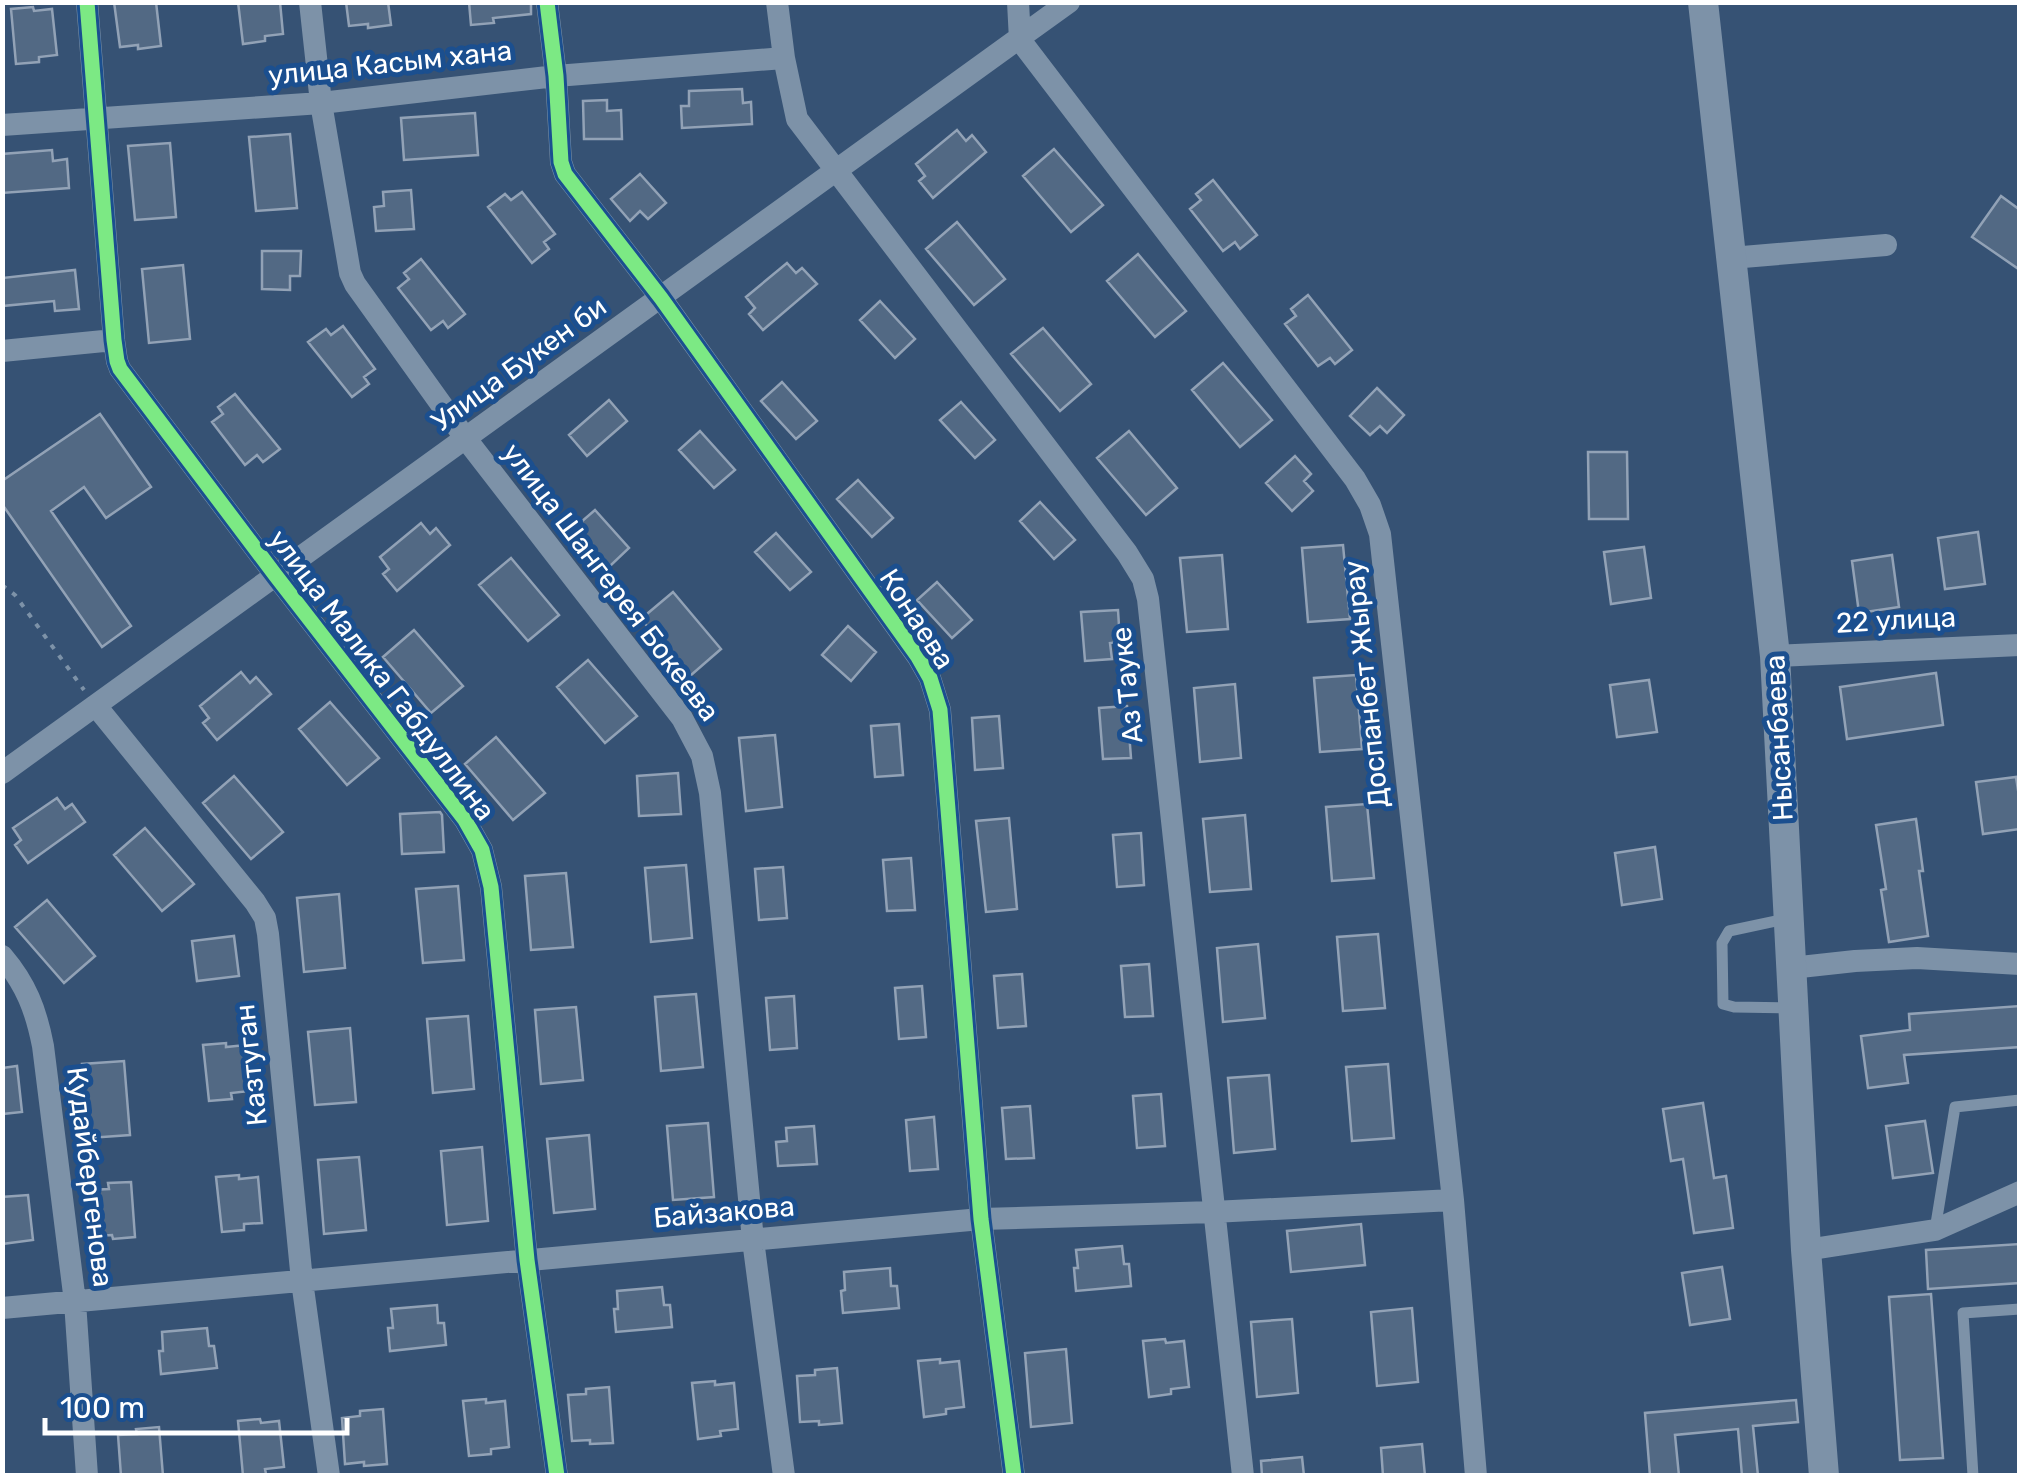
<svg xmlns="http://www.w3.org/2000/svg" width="2022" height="1478" viewBox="0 0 2022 1478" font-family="Rubik,sans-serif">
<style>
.building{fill:#526984;stroke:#92a2b6;stroke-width:2.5}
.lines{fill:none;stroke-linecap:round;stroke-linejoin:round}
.path{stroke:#7d92a8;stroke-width:4;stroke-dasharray:5 8;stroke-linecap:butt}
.service{stroke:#7d92a8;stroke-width:11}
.minor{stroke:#7d92a8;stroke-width:22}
.tertiary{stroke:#7d92a8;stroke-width:30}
.cycleway-casing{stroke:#1b4f8f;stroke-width:21}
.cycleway{stroke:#7ce984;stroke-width:15}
.labels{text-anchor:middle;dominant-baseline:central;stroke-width:10;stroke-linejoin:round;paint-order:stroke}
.street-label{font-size:28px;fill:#fff;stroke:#1b4f8f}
</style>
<rect width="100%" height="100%" fill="#365274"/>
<path class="building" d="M114,2H156L161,46L138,49V45L120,47Z
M238,2H280L283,34L265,36V41L243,44Z
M346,2H388L391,25L368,28V24L349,26Z
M469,2H531V14L493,18L494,23L471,25Z
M33,7L34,11L52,9L57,55L39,57V62L16,64L11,9Z
M742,89L743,103L751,102L752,124L682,128L681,106H689V91Z
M607,100V111L621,110L622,139H584L583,101Z
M475,113L478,155L404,160L401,118Z
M957,130L966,141L972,135L986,152L933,198L919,181L925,176L916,164Z
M290,134L297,208L256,211L249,137Z
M170,143L176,217L135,220L128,146Z
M1054,149L1103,205L1071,232L1023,176Z
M52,150L53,161L67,159L69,188L2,193V154Z
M640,174L666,203L648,219L640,211L630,221L611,199Z
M1213,180L1257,235L1240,249L1235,242L1223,251L1190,209L1201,200L1196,194Z
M411,190L414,229L376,231L374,207L384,206L383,192Z
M522,192L555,234L544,242L549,249L532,263L488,207L505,194L511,200Z
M2001,196L2020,210V270L1972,237Z
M957,222L1005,279L974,305L926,249Z
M262,251H301L300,276H290V290L262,289Z
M1138,254L1186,311L1155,337L1107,281Z
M421,259L465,314L448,328L443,321L431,330L398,288L409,279L404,273Z
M787,263L796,273L802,268L817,284L763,330L749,314L755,308L746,297Z
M183,265L190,339L149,343L142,269Z
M75,270L79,309L55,311L54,301L2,306V278Z
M1308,295L1352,350L1335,364L1330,358L1318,366L1285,324L1296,316L1291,309Z
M880,301L915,339L895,358L860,320Z
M343,326L375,369L364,377L369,384L352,397L308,342L326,329L331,335Z
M1043,328L1091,384L1060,411L1011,354Z
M1223,363L1272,420L1240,447L1192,390Z
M782,382L817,421L796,439L761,401Z
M1377,388L1404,415L1387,433L1380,426L1370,435L1350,416Z
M235,394L280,449L263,462L257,455L245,465L212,422L223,414L218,407Z
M609,400L627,421L587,456L569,435Z
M961,402L995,440L975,458L940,420Z
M100,414L151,487L106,518L84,487L51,511L131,626L102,647L2,504V481Z
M700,431L735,470L714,488L679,450Z
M1129,431L1177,488L1146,515L1097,458Z
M1588,452H1627L1628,519H1589Z
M1295,456L1311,474L1304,481L1313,491L1292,511L1266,483Z
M858,480L893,518L872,537L837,499Z
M1040,502L1075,540L1054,559L1020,521Z
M595,510L629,548L609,567L574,528Z
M421,523L430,534L436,528L450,545L397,591L383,574L389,569L380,557Z
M1978,532L1985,584L1945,589L1938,538Z
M776,533L811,572L790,590L755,552Z
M1343,545L1350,619L1308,622L1302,548Z
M1644,547L1651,598L1611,604L1604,552Z
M1222,555L1228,629L1187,632L1180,558Z
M1892,555L1899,607L1859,613L1852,561Z
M511,558L559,615L528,641L479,585Z
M937,582L972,620L952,638L917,600Z
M673,592L721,649L690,676L641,619Z
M1118,610L1120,642L1110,643L1112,659L1085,661L1081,612Z
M848,626L876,652L851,681L822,655Z
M414,630L463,686L431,713L383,657Z
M588,660L637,716L605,743L557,687Z
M241,672L250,683L256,677L271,694L217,740L203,723L209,718L200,706Z
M1936,673L1943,725L1847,739L1840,687Z
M1356,675L1362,749L1320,752L1314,678Z
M1649,680L1657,732L1617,737L1610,685Z
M1235,684L1241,758L1200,762L1194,688Z
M330,702L379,758L347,785L299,729Z
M1127,706L1131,758L1103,759L1099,708Z
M999,716L1003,768L975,770L972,718Z
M899,724L903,775L875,777L871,726Z
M775,735L782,807L746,811L739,738Z
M496,737L545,793L513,820L465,764Z
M678,773L681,814L639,816L637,776Z
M234,776L283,832L251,859L203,803Z
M2016,777L2020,803V829L1983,834L1976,782Z
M57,798L65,809L72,804L85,822L28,863L15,845L21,840L13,828Z
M1367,804L1374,878L1332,881L1326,807Z
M440,812L442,815L444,852L402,854L400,814Z
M1245,815L1251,889L1210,892L1203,819Z
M1009,818L1017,909L986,912L976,821Z
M1916,819L1923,871H1919L1928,936L1889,942L1881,890L1886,889L1876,825Z
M145,828L194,884L162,911L114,855Z
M1141,833L1144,885L1117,887L1113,835Z
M1655,847L1662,899L1622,905L1615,853Z
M911,858L915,910L887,911L883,860Z
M686,865L692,938L651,942L645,868Z
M783,867L787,918L759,920L755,869Z
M566,873L573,947L531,950L525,876Z
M458,886L464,960L423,963L416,889Z
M339,894L345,968L304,972L297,898Z
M47,900L95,956L64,983L15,927Z
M1378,934L1385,1008L1343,1011L1337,937Z
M234,936L239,976L197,981L192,941Z
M1258,944L1265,1018L1223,1022L1217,948Z
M1149,964L1153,1016L1125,1017L1121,966Z
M1022,974L1026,1026L998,1028L994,976Z
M922,986L926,1037L899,1039L895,988Z
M696,994L703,1067L661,1071L655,997Z
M794,996L797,1048L770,1050L766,998Z
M2020,1006V1047L1904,1055L1908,1083L1868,1088L1861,1036L1910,1030L1909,1014Z
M576,1007L583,1080L541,1084L535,1010Z
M468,1016L474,1089L433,1093L427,1019Z
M350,1028L356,1102L315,1105L308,1032Z
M226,1043V1047L245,1045L250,1091L231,1093L232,1099L209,1101L203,1045Z
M124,1061L130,1135L89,1138L82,1064Z
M1388,1064L1394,1138L1352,1141L1346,1067Z
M17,1066L22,1112L2,1114V1068Z
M1269,1075L1275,1149L1234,1153L1228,1078Z
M1161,1094L1165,1146L1137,1148L1133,1096Z
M1703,1103L1714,1178L1726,1176L1733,1228L1694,1233L1683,1159L1671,1161L1663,1109Z
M1030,1106L1034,1158L1006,1159L1002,1108Z
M934,1117L938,1169L910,1171L906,1120Z
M1925,1121L1933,1173L1893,1178L1886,1126Z
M708,1123L714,1197L673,1200L667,1126Z
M814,1126L817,1164L778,1166L776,1142L787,1141L786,1128Z
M589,1135L595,1209L554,1213L547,1139Z
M482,1147L488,1221L447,1225L441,1151Z
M359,1157L366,1230L324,1234L318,1160Z
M239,1175V1179L258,1177L262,1223L244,1224V1230L222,1232L216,1177Z
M131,1182L135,1237L113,1239L112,1235L94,1236L90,1190L109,1189L108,1183Z
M28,1195L33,1240L2,1244V1197Z
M1361,1224L1365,1265L1291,1272L1287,1231Z
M2020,1244V1283L1928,1289L1926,1250Z
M1122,1246L1124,1264H1129L1131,1286L1076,1291L1074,1268H1078L1076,1250Z
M1722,1267L1730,1319L1690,1325L1682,1273Z
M890,1268L891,1286H897L899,1308L843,1313L841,1291L845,1290L844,1272Z
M662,1287L664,1305H670L672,1327L616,1332L614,1309H618L617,1291Z
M1931,1294L1943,1458L1900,1460L1889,1297Z
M437,1305L438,1323H444L446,1345L390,1351L388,1328H393L391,1309Z
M1412,1308L1418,1382L1377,1386L1371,1312Z
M1292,1319L1298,1393L1257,1397L1251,1322Z
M207,1328L209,1346H214L217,1368L161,1374L159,1351H163L162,1332Z
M1165,1339L1166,1343L1184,1341L1189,1387L1171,1389V1394L1149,1397L1143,1341Z
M1066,1349L1072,1423L1031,1427L1025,1353Z
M940,1359V1363L959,1361L964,1407L946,1409V1414L924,1417L918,1361Z
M837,1368L842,1423L819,1425V1421L800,1422L797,1376L815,1375V1370Z
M715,1381V1385L734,1383L738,1429L720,1431L721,1436L698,1439L692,1383Z
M609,1387L613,1443L590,1444V1440L572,1441L568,1395L586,1394V1389Z
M486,1399V1403L505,1401L509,1447L491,1449V1454L469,1456L463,1401Z
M1796,1400L1798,1422L1753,1426L1758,1476H1742L1738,1429L1675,1435L1679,1476H1650L1645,1413Z
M383,1409L387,1464L364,1466V1462L345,1464L342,1418L360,1416V1411Z
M260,1419L261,1423L279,1421L284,1467L265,1469L266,1474L243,1476L238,1421Z
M159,1427L163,1476H121L118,1435L137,1434L136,1429Z
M1422,1444L1425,1476H1383L1381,1448Z
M1302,1457L1304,1476H1262L1261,1461Z"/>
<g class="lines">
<path class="path" d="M2,585L15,595L84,690"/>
<path class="service" d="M1785,919L1729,931L1722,943L1723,1004L1734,1007L1792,1008
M1935,1230L1955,1107L2020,1100
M1973,1476L1963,1313L2020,1309"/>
<path class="minor" d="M87,2L114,340L117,361L120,369L276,576L465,820L482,850L491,887L527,1260L557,1476
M310,2L321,103L350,273L355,284L466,439L682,718L702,756L710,793L753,1240L784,1476
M547,2L556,76L561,162L565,174L661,298L918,657L930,678L940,710L981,1219L1014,1476
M777,2L784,58L797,119L1127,553L1143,579L1148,599L1243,1476
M1018,2L1020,40L1355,479L1370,505L1380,534L1453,1200L1476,1476
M2,125L321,103L556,76L784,58
M1731,258L1886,245
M2,351L114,340
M1775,656L2020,645
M96,706L255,902L265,918L268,934L302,1281L329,1476
M2,773L1069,2
M2,956C26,984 36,1010 43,1046L75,1302L87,1476
M1791,968L1855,961L1917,958L2020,964
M1806,1250L1935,1230L2020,1192
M2,1308L981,1219L1213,1212L1453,1200"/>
<path class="tertiary" d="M1703,2L1775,656L1806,1250L1824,1476"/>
<g class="cycleway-casing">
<path id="cycleway" d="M87,2L114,340L117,361L120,369L276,576L465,820L482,850L491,887L527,1260L557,1476
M547,2L556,76L561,162L565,174L661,298L918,657L930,678L940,710L981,1219L1014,1476"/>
</g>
<use href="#cycleway" class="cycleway"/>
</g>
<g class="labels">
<g class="street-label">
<text transform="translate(390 63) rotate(-6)">улица Касым хана</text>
<text transform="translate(519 364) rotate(-36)">Улица Букен би</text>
<text transform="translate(611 582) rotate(53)">улица Шангерея Бокеева</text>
<text transform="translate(917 619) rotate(57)">Конаева</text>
<text transform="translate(1896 620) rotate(-3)">22 улица</text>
<text transform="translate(382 675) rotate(53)">улица Малика Габдуллина</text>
<text transform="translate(1366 684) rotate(-96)">Доспанбет Жырау</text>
<text transform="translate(1127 685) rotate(-96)">Аз Тауке</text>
<text transform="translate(1779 738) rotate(-93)">Нысанбаева</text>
<text transform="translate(251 1065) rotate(-96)">Казтуган</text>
<text transform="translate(90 1177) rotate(83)">Кудайбергенова</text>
<text transform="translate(724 1212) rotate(-5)">Байзакова</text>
</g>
</g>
<rect width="2022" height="1478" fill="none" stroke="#ffffff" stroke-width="10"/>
<path d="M45 1418v15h302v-15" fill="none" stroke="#ffffff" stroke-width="5"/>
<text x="60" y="1418" font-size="30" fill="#ffffff" stroke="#1b4f8f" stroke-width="8" paint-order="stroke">100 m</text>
</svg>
